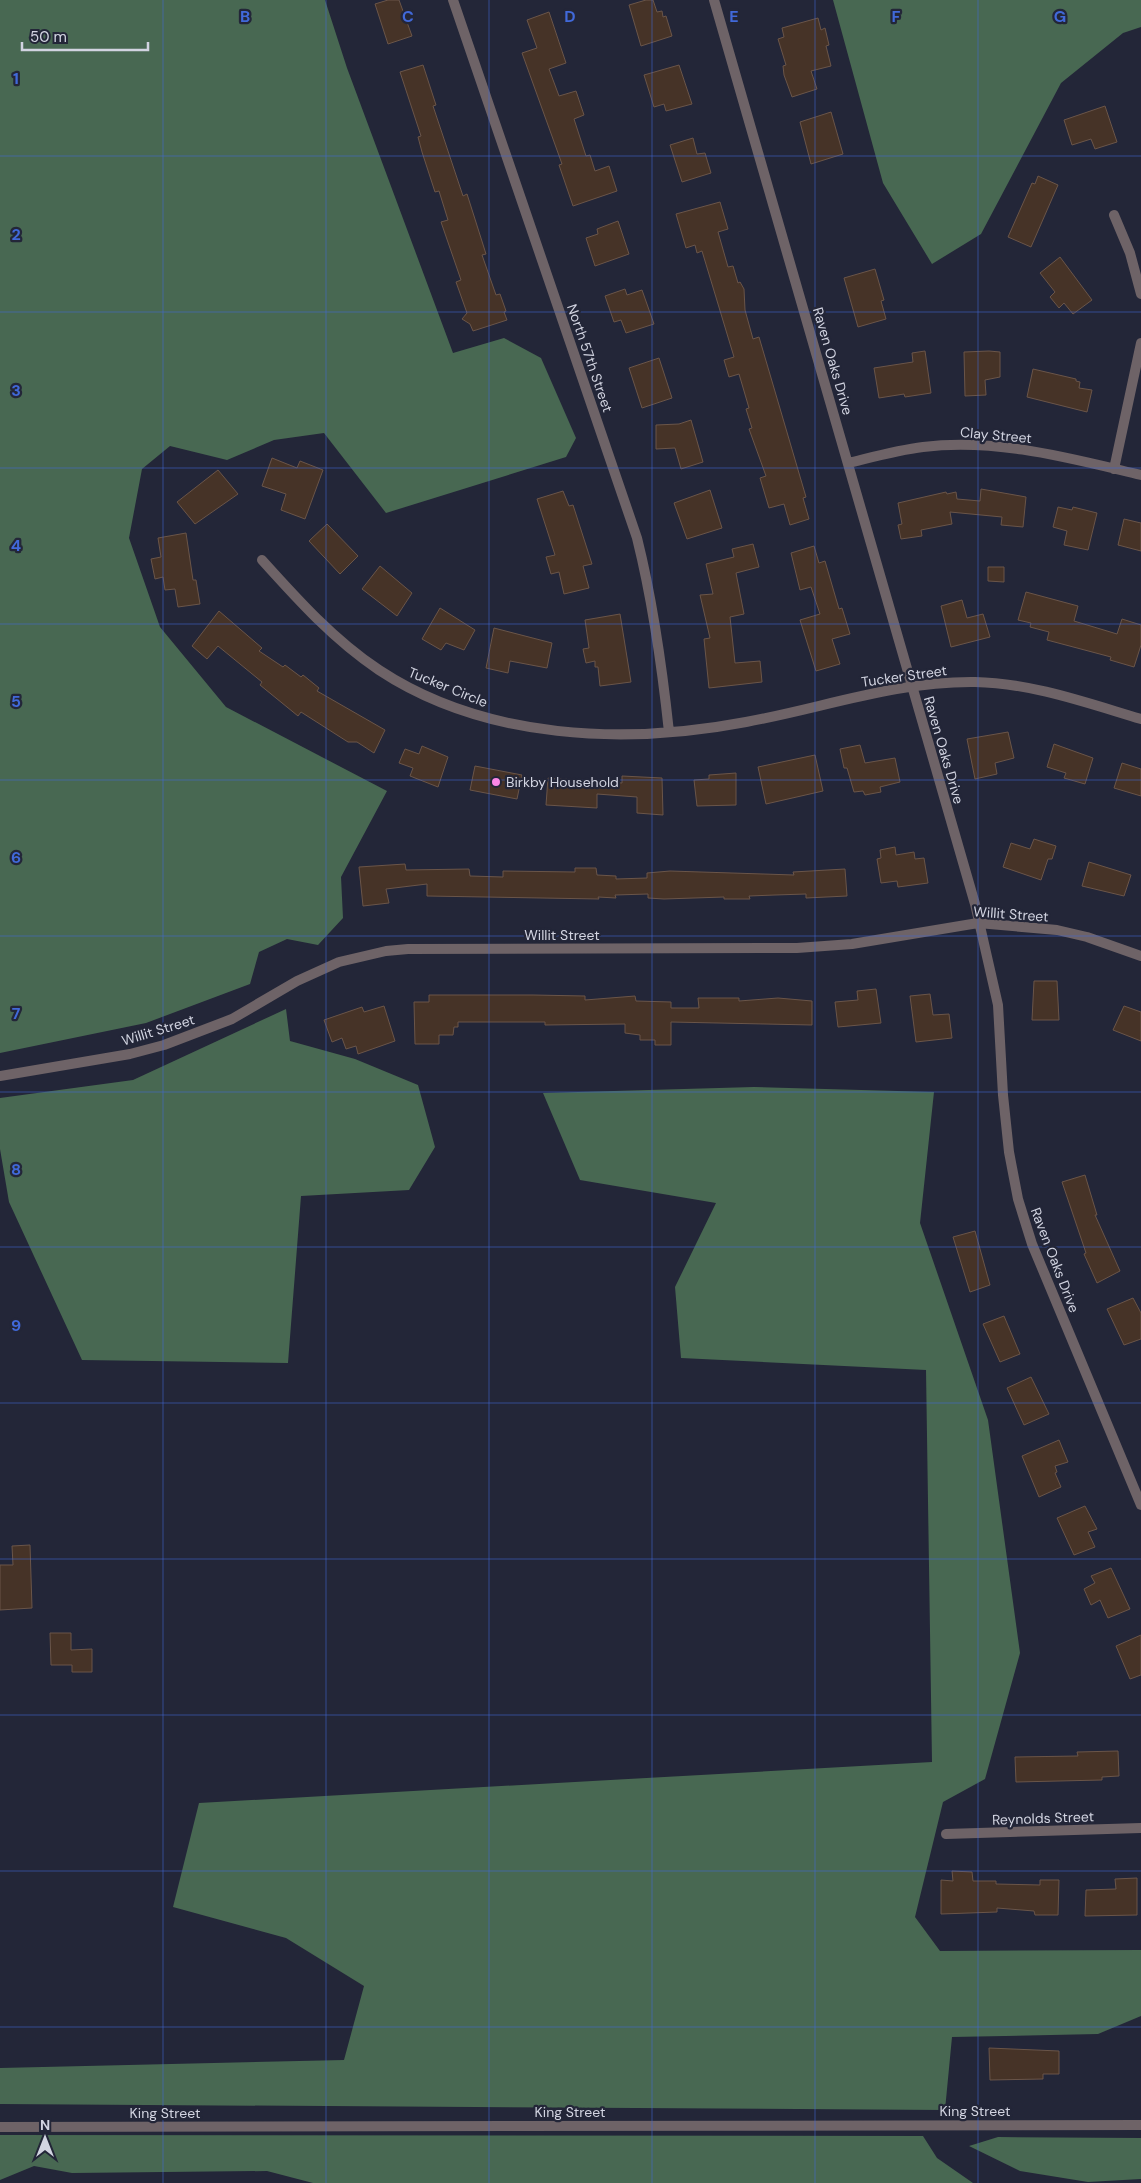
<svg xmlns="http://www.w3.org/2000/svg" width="1141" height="2183" viewBox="0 0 1141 2183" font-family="'DM Sans',sans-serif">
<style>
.forest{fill:#486852}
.building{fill:#463327;stroke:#6a5549}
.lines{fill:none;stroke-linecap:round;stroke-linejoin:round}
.minor{stroke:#6e6367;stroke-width:10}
.tertiary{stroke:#6e6367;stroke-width:10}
.grid{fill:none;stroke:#4169da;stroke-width:1;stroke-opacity:0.55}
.poi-dot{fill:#fb87e6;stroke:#232638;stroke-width:2}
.labels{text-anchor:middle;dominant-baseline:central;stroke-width:4.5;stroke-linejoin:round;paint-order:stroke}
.street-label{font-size:14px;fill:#d2d4e1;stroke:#232638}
.poi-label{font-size:14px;fill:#d2d4e1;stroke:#232638;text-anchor:start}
.grid-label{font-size:16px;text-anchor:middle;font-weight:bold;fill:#4169da;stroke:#232638;stroke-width:4.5;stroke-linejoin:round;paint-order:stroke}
</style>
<rect width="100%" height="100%" fill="#232638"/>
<path class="forest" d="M0,0H325L347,68L453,353L504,338L541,358L576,438L566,457L386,513L324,433L274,440L227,460L170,446L142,469L129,538L160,627L226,707L387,791L341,877L343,918L318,945L287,939L259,952L250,984L146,1023L0,1053Z
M833,0H1141V27L1123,33L1061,83L981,234L932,264L883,183Z
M286,1009L290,1041L355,1059L418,1085L435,1147L409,1190L301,1196L288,1363L82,1360L9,1202L0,1149V1098L133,1080Z
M754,1087L934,1092L920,1223L988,1420L1020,1653L985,1779L943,1802L915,1917L940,1951L1141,1950V2016L1098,2034L952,2037L945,2110L0,2104V2068L344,2060L364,1986L286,1938L173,1907L199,1803L932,1762L926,1370L681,1358L675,1287L716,1203L580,1180L543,1093Z
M0,2135L923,2136L937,2158L973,2183H313L267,2171L72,2173L34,2166L0,2180Z
M998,2137L1141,2138V2179L1088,2182L1020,2171L969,2146Z"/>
<path class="building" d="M388,0H399L412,36L388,44L375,4Z
M646,0H653L657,12L662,11L663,17L666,16L672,36L641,46L629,5Z
M549,12L566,63L549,69L559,96L576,91L584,115L574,119L586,156L590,155L595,171L609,166L617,191L573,206L559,165L562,164L522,53L537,48L527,20Z
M818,18L821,30L825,28L829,45L826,46L831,66L811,71L817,89L792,97L784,75L783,66L786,65L778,39L784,37L782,28Z
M423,65L436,105L433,106L463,196L467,194L474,216L486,254L482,255L496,295L500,294L506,311L504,312L507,320L473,331L470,324L462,319L467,313L456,282L461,280L441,222L448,220L439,191L435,192L422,152L418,137L421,136L400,72Z
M679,65L692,104L666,111L664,104L654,107L644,75Z
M1105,106L1117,142L1095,149L1091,139L1072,145L1064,120Z
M831,112L843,154L811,164L800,122Z
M693,138L697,154L705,153L711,173L682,182L670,145Z
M1038,176L1058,185L1031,247L1008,237L1032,183L1035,184Z
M720,202L728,229L718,232L728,267L733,266L738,283L740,282L744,289L745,310L753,339L759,337L806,497L803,498L809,519L790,525L784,504L769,508L760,478L766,476L749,429L752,428L746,409L749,408L739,374L729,377L724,360L734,357L702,251L697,253L695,245L686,248L676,214Z
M618,221L629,254L595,266L586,238L598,234L597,229Z
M1060,257L1092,300L1073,314L1064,303L1059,308L1050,297L1055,292L1040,273Z
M875,269L884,300L881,301L886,319L858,327L844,278Z
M625,289L627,295L642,290L654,324L626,333L621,320L614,322L605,296Z
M925,351L931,393L905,397L904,394L879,398L874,368L913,362L912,353Z
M989,351L1000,352V377L985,380L986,395L965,396L964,352Z
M659,358L672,398L642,408L629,368Z
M1033,369L1076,379V381L1080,382L1079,388L1092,390L1087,412L1027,397Z
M691,420L703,462L681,469L675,448L656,449V425L679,424Z
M272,458L297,468L300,461L323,470L305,519L281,510L286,494L262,486Z
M218,470L238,494L195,524L177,502Z
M981,489L1026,497L1023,527L1001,525L1002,517L950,512L952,524L921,530L922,536L901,539L898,525L902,524L898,503L946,492L947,494L956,492L957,499L980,501Z
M710,490L722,528L687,539L674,503Z
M563,491L569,506L573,505L592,564L583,566L589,588L564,594L559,572L551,574L546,557L555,555L537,499Z
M1058,507L1072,510L1073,507L1097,513L1088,550L1064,545L1067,531L1053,527Z
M1124,519L1141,523V551L1118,545Z
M327,524L358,556L340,574L309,541Z
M186,533L193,580H196L200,604L178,607L175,589L165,590L163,577L155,579L151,559L161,557L158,538Z
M753,544L759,567L736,573L744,614L730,617L735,663L760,661L762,682L709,688L704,639L710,638L700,595L713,594L706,564L734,557L732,549Z
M814,546L819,563L825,561L839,609L842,608L850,634L832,639L840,664L816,671L800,620L820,614L811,587L800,590L791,553Z
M380,566L412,593L397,616L362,589Z
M988,567H1004V582L988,581Z
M1026,592L1078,606L1074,621L1117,634L1122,619L1141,625V645L1134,667L1110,660L1111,657L1047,640L1049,632L1030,627L1031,623L1018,620Z
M962,600L967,618L983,614L990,637L951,647L941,606Z
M440,608L475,630L464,650L446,643L441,650L422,639Z
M219,611L262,648L259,651L283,667L285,665L301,677L303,675L319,688L317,691L385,730L374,753L357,742H348L301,712L298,716L260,685L262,682L218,646L207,659L192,646Z
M620,614L631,682L600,686L598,667H595V661L586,663L583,649L589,648L585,620Z
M494,628L552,643L547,668L510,661L508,673L486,668Z
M1008,732L1014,758L995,763L997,774L975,779L967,739Z
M1054,744L1093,758L1085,784L1064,778L1066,773L1047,767Z
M860,745L865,763L895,758L900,782L880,787L881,792L865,795L863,791L854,792L847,768H844L840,749Z
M422,746L448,757L438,787L410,776L413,768L399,763L405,749L419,754Z
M815,755L823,791L766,804L758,767Z
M1122,763L1141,769V796L1114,788Z
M475,766L522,775L517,799L470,790Z
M736,773V805L697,806L694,780L709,779V775Z
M622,776L662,778L663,815L637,813V797L597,794V808L546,805L548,778L622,783Z
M1034,839L1056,846L1052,859H1048L1041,880L1003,867L1011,843L1030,849Z
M895,847L896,855L914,852L915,859L924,858L928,883L898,887L897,881L881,883L877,859L881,858L880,850Z
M1089,862L1131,875L1124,896L1082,886Z
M405,864L406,870L469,869L470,876L503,877V871L575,872V868H596L597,875L616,876V879L647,878V873L670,871L794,875L793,872L845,869L847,896L806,898V894L775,895L749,896L750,899H724V897L664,899L648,898V894L615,895L616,898L598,897L599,899L427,896V884L386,889L389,903L363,906L359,867Z
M1034,981H1057L1059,1020H1032Z
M876,989L881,1023L838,1027L835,1002L858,1000L857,991Z
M930,994L933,1015L949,1014L952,1038L916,1042L910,996Z
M429,995H533L585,996V1000L635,996L636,1001L671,1002V1008H699L698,998H739V1001L778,998L812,1001V1025L671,1022V1045H655V1040H640V1035L625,1033V1024L545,1025V1022H458V1027H454L453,1035H439V1044H415L414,1002H429Z
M384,1006L395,1041L358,1054L356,1046L346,1049L342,1038L332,1042L324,1020L362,1007L364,1012Z
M1124,1006L1141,1012V1041L1113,1030Z
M1085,1175L1097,1215H1095L1120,1271L1097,1283L1084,1254L1086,1253L1062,1182Z
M975,1231L990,1285L970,1292L953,1237Z
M1133,1298L1141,1313V1339L1124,1345L1107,1309Z
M1004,1316L1020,1354L1000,1362L983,1324Z
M1031,1377L1049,1414L1024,1425L1007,1388Z
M1059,1440L1068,1462L1055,1466L1057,1472L1055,1473L1061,1487L1039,1497L1022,1456Z
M1085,1506L1097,1529L1088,1532L1095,1547L1074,1555L1057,1518Z
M30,1545L32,1608L0,1610V1565H13L12,1546Z
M1111,1568L1130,1609L1108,1618L1100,1600L1091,1605L1084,1589L1095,1583L1091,1576Z
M50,1633H71V1650L92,1649V1672H72V1665H51Z
M1141,1635V1675L1130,1679L1116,1646Z
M1118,1751L1119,1776L1102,1777V1780L1016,1782L1015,1757L1078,1756L1077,1752Z
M952,1871L972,1872L973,1881H996V1884L1040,1885V1880H1059L1058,1915H1035L1034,1911L997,1908V1912L941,1914V1880L953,1881Z
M1137,1878V1915L1085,1916L1086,1890L1116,1889L1115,1879Z
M989,2048L1059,2051V2074H1043V2079L990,2080Z"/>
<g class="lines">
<path class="minor" d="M453,0L637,538C653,602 662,666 669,732
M714,0L975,904L998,1005L1003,1095L1009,1152L1018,1199L1032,1244L1141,1505
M1114,215L1130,253L1141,294
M848,463C873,457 898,450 923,447C997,438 1069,458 1141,475
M1114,469L1141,343
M262,560C298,600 334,640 379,670C485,740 626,745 746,722C823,708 896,681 975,682C1032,683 1087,703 1141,719
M0,1076L130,1054L164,1045L232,1019L297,981L339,962L386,951L408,949L797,948L852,944L978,923L1057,930L1087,937L1141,956
M946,1834L1141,1828"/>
<path class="tertiary" d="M0,2127L1141,2125"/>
</g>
<path class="grid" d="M163,0V2183M326,0V2183M489,0V2183M652,0V2183M815,0V2183M978,0V2183M0,156H1141M0,312H1141M0,468H1141M0,624H1141M0,780H1141M0,936H1141M0,1092H1141M0,1247H1141M0,1403H1141M0,1559H1141M0,1715H1141M0,1871H1141M0,2027H1141"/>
<circle class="poi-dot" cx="496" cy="782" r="5"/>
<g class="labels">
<g class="street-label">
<text transform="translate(590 358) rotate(71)">North 57th Street</text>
<text transform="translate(833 361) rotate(74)">Raven Oaks Drive</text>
<text transform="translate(996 435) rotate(5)">Clay Street</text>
<text transform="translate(904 676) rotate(-8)">Tucker Street</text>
<text transform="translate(448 687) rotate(22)">Tucker Circle</text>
<text transform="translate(944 750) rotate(74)">Raven Oaks Drive</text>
<text transform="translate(1011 914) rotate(4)">Willit Street</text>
<text x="562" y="935">Willit Street</text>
<text transform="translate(158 1030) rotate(-17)">Willit Street</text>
<text transform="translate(1055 1260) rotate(69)">Raven Oaks Drive</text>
<text transform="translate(1043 1818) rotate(-2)">Reynolds Street</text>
<text x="975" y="2111">King Street</text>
<text x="570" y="2112">King Street</text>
<text x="165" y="2113">King Street</text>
</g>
<g class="poi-label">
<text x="506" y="782">Birkby Household</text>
</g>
</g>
<g class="grid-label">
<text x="245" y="22">B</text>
<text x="408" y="22">C</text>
<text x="570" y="22">D</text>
<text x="734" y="22">E</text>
<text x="896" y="22">F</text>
<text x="1060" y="22">G</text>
<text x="16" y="84">1</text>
<text x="16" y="240">2</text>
<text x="16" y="396">3</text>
<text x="16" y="551">4</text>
<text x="16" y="707">5</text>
<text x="16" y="863">6</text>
<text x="16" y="1019">7</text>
<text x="16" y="1175">8</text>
<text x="16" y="1331">9</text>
</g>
<g transform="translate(45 2138)" stroke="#232638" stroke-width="4" paint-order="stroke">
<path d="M0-4L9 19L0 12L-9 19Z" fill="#d2d4e1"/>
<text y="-8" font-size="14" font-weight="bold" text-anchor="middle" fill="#d2d4e1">N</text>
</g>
<path d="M22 42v8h126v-8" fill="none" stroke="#d2d4e1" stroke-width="2.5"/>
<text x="30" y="42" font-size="15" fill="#d2d4e1" stroke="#232638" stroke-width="4" paint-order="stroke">50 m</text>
</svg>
